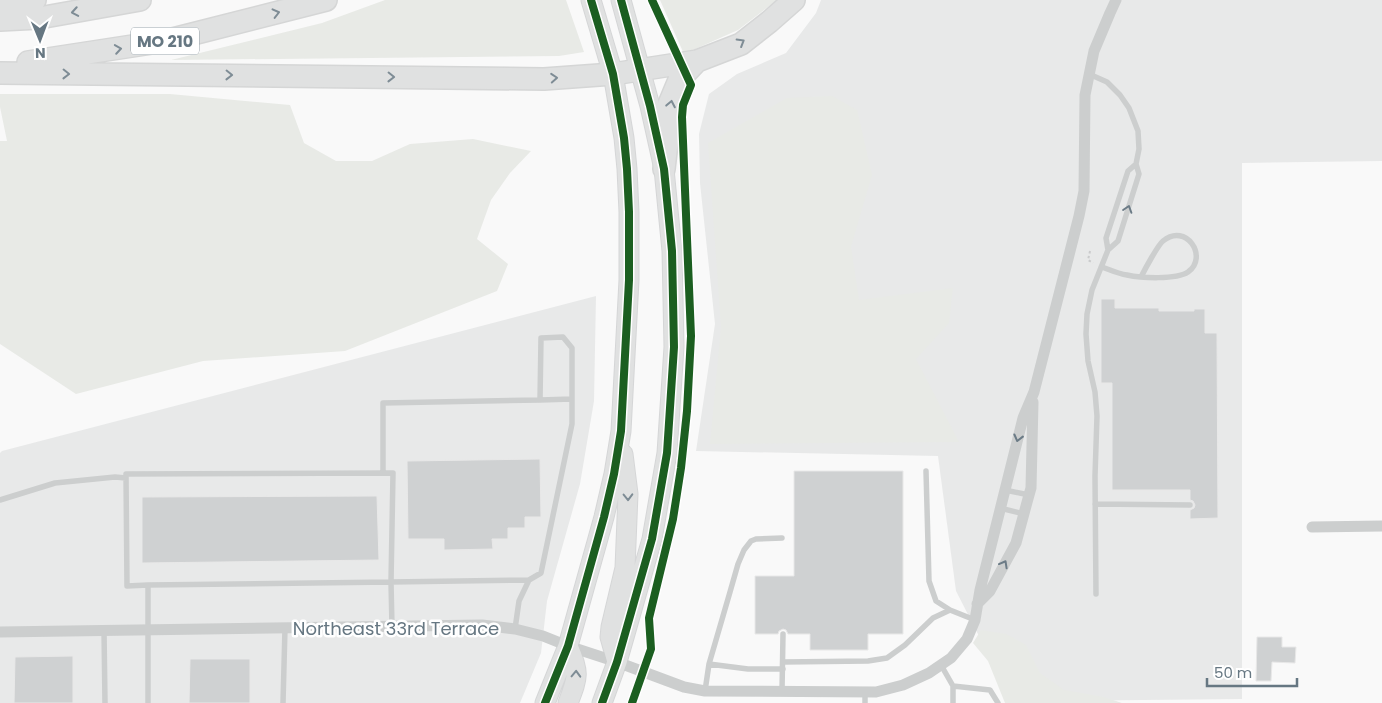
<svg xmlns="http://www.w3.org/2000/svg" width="1382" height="703" viewBox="0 0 1382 703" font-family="Poppins,sans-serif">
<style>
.built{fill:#e8e9e9}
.green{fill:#e8eae6}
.building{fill:#cfd1d2;stroke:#e8e8e8}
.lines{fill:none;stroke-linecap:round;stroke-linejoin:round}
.primary-casing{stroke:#d5d6d7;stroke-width:21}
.motorway-casing{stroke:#d5d6d6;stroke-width:24}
.path{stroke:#cacbcc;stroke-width:2;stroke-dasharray:2.5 2.5;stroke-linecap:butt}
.service{stroke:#cccece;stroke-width:5.5}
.minor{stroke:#cccece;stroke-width:11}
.primary{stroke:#e0e1e1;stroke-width:19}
.motorway{stroke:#e0e1e1;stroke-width:21}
.cycleway-casing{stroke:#fff;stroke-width:11}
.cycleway{stroke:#1b5e20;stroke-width:8}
.oneway{stroke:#7e8c95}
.oneway2{stroke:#6b7b86}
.labels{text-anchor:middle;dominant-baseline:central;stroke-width:5;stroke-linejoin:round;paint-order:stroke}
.shield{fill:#fff;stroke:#94a0a8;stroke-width:1}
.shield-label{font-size:16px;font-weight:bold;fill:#667782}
.street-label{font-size:18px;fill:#667782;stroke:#fff}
</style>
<rect width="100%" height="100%" fill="#f9f9f9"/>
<path class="built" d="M821,0H1382V161L1242,163V699L1043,701L981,640L956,591L938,456L696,451L715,324L700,183L699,134L709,94L737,74L786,53L816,13Z
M596,296L594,401L580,484L547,601L541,653L520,703H0V453L2,451Z"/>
<path class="green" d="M385,0H566L584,52L559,56L171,60L322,23Z
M660,0H777L738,30L684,54Z
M0,94H170L290,105L304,143L336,161H372L410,144L473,139L531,151L510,173L491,200L477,239L508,264L497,291L345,351L203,361L76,394L0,344V141H7L0,107Z
M832,96L857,110L872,175L851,247L859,300L953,288L949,323L916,359L959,442L710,444L721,327L708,143L787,98Z
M981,630L1006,634L1026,645L1040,673L1064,690L1104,697L1122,703H1005L988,661L973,643Z"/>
<path class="building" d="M1101,299H1115V308H1159V311H1194V309H1205V333H1217L1218,518L1190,519V510L1194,508L1195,505L1193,501L1190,500V490H1112V383H1101Z
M540,459L541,517H525V528H508V539H492L493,549L444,550V539H408L407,461Z
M794,471H903V634H868V650H810V634H788L786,630L783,629L779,631L778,634H755V576H794Z
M377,496L379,560L142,563V497Z
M1257,637H1282V647H1296L1295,663L1272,662L1271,681H1256Z
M73,656V703H14L15,657Z
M190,659H250V703H189Z"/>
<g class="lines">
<g class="primary-casing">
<path id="primary" d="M568,646C580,673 578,677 568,703
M617,662L610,637L611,627L625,568L628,494L623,454
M545,703L568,646L604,517L614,474L621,431L629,280V212L627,169L624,138L613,74L591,0
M602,703L617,662L652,539L667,453L674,347L672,251L664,169L650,106L621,0"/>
</g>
<g class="motorway-casing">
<path id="motorway" d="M0,8L35,0
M0,20L39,18L140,0
M28,62L165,41L326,0
M0,73L544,79L613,74L697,61L741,44L769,22L794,0
M664,169L669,125V104L679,80L697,61"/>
</g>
<path class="path" d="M1090,251L1088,260L1093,263"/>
<path class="service" d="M1089,74L1107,82L1120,95L1129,108L1138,131L1139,149L1136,164L1139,174L1118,241L1108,250L1092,290L1087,314L1086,334L1088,361L1095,392L1097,416L1095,476L1096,594
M1108,250L1106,238L1128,171L1136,164
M1102,267C1110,270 1119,274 1127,275C1141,278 1176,280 1188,272C1209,257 1186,222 1163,241C1158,245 1145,269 1141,277
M540,400L572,399
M926,471L929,581L936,601L950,610L975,620
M383,473V403L540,400L541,338L563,337L572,348V424L541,573L529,580
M1005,490L1029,495
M0,500L55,483L115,477L126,478
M1095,504L1190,505
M1000,508L1024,514
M392,627L391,582L529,580L519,601L515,629
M104,630L105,703
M783,662L868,661L887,658L905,645L933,618L950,610
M709,664L748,669H783
M941,665L953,686V703
M953,686L990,690L998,703
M705,691L709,664L730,592L738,564L744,550L751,541L756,539L782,538
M782,691L783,634
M148,703V585L391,582L393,473L126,474L127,586L148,585
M283,703L285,628
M865,703V692"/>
<path class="minor" d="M1312,527L1382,526
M977,604L990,591L1016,543L1029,495L1031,488L1033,402
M0,632L482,625L515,629L543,636L568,646L617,662L684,687L705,691L876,692L903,685L929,673L951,658L967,639L975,620L980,590L1023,418L1034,392L1079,216L1084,191L1085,95L1094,51L1110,13L1116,0"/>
<use href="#primary" class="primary"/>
<use href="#motorway" class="motorway"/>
<g class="cycleway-casing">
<path id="cycleway" d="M545,703L568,646L604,517L614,474L621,431L629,280V212L627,169L624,138L613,74L591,0
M602,703L617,662L652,539L667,453L674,347L672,251L664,169L650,106L621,0
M632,703L651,649L649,618L673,519L681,468L687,411L691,336L682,117L683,105L691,85L652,0"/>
</g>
<use href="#cycleway" class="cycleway"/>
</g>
<defs><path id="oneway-chevron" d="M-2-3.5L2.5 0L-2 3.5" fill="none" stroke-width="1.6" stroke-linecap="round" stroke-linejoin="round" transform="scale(1.25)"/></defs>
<g class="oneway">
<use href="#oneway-chevron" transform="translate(75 12) rotate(170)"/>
<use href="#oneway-chevron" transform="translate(276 13) rotate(-14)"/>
<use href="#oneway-chevron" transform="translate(741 42) rotate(-31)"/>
<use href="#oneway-chevron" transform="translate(118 49) rotate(-9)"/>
<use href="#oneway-chevron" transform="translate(66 74) rotate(1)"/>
<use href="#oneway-chevron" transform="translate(229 75) rotate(1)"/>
<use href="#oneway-chevron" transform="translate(391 77) rotate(1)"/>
<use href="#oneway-chevron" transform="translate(554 78) rotate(-4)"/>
<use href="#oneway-chevron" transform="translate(671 104) rotate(-79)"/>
<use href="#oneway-chevron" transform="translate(628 497) rotate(89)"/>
<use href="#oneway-chevron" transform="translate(576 674) rotate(-88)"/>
</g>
<g class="oneway2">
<use href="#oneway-chevron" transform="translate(1128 209) rotate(-72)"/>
<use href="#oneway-chevron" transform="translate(1018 438) rotate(104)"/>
<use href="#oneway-chevron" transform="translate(1004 564) rotate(-61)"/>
</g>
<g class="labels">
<rect class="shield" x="131" y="27.5" width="68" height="27" rx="4"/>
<g class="shield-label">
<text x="165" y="41">MO 210</text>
</g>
<g class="street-label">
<text x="396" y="628">Northeast 33rd Terrace</text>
</g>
</g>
<g transform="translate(40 40) rotate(179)" stroke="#ffffff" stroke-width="4" paint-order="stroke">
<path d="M0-4L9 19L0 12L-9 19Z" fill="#667782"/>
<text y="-8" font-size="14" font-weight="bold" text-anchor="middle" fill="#667782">N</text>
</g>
<path d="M1207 678v8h90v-8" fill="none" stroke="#667782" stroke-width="2.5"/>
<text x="1214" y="678" font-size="15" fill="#667782" stroke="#ffffff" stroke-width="4" paint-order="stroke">50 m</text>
</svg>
